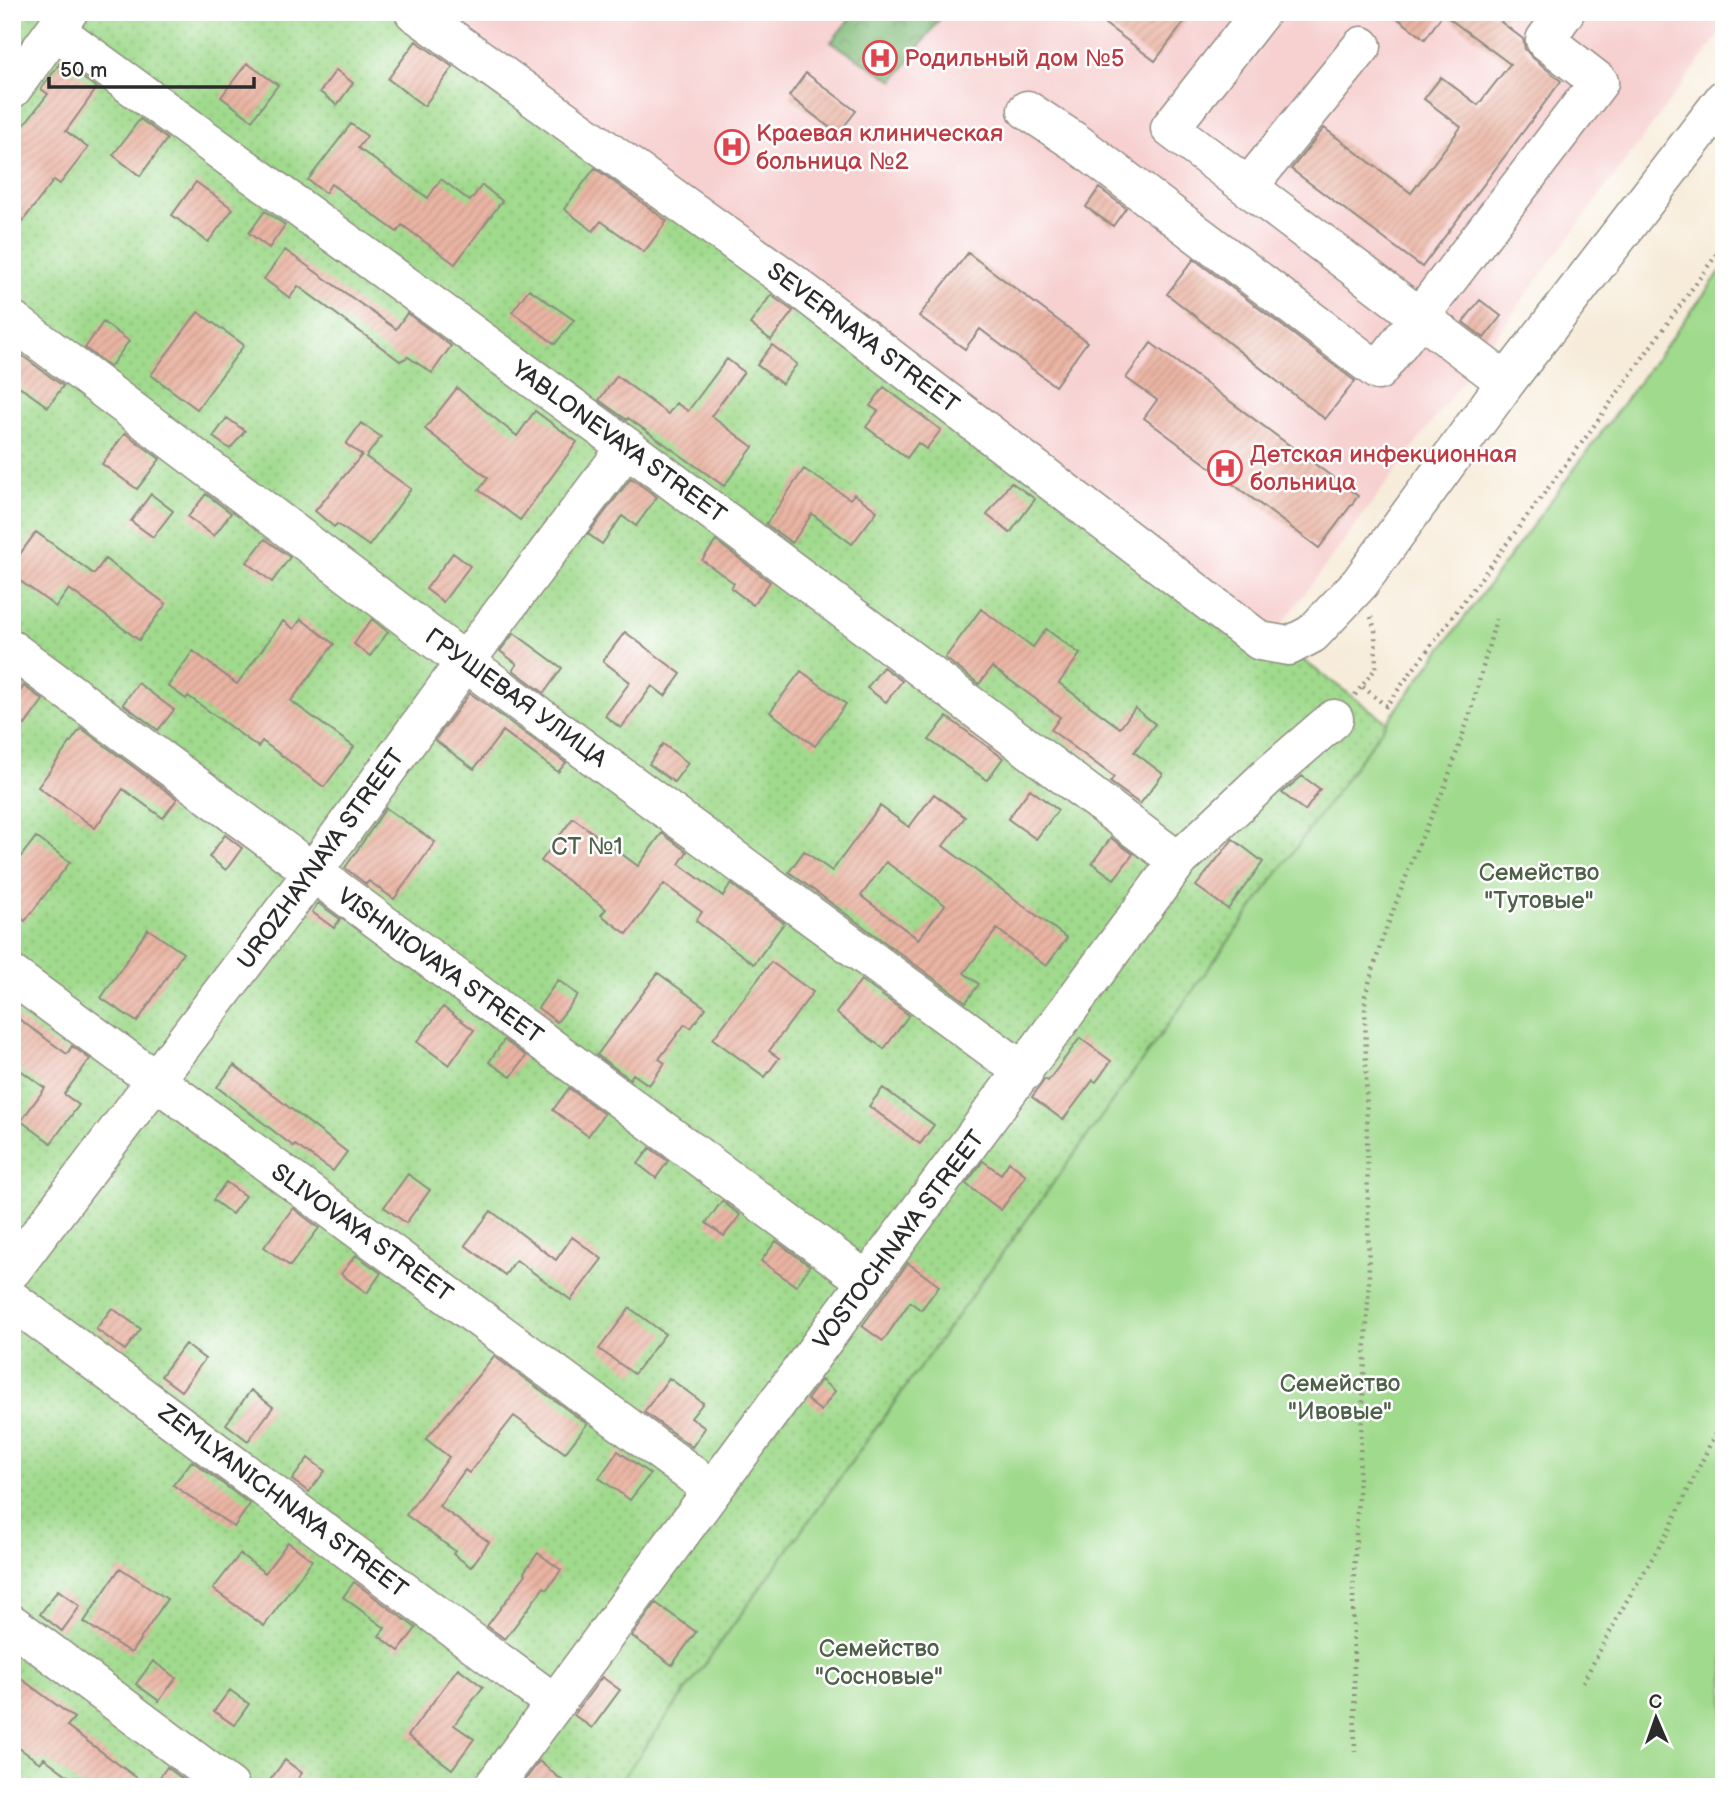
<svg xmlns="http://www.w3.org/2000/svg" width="1736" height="1799" viewBox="0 0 1736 1799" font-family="'Balsamiq Sans',sans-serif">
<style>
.built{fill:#f7d0d0}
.forest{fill:url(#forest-crowns);stroke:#567252;stroke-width:2}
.park{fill:#a0da8d;stroke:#66825c;stroke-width:2}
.garden{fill:url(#garden-dots);stroke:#66825c;stroke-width:2}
.building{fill:url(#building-hatch);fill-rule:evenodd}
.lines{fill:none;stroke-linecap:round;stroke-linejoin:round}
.minor-casing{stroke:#918c82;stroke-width:41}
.path{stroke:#918c82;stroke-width:4.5;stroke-dasharray:2 5;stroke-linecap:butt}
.minor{stroke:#fff;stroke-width:38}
.labels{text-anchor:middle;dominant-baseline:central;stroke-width:5;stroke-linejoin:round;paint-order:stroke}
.health-label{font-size:24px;fill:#be3a42;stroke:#fff;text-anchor:start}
.street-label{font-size:24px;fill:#2b2b2b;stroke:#fff}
.park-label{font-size:24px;fill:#4e6048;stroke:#fff}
</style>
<defs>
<pattern id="forest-crowns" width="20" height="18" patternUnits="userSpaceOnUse" patternTransform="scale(1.75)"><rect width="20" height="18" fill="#80ba78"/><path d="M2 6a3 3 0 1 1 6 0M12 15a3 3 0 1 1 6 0" fill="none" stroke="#699763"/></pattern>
<pattern id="garden-dots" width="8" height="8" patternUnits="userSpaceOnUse" patternTransform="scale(1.75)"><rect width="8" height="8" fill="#a0da8d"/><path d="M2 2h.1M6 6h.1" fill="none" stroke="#8abb7a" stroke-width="1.8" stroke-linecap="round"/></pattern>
<pattern id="building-hatch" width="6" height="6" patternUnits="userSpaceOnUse" patternTransform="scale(1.75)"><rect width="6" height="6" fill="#eab4a3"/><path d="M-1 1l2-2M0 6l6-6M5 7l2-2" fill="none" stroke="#c99b8c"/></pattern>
</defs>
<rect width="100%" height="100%" fill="#fff"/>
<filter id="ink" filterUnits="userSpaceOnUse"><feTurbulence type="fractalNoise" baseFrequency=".0143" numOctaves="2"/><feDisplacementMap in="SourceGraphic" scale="14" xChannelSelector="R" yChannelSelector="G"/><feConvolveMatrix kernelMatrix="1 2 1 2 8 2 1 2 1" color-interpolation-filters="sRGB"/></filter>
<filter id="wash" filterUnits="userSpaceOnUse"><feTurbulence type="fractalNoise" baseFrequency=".00686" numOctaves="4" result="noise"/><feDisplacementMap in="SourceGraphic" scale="28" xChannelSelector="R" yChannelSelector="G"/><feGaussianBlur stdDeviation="1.57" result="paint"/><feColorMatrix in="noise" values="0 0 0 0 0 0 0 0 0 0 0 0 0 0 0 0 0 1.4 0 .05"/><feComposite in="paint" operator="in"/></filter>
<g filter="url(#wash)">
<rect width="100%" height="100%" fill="#f7ecda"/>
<path class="built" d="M433,12H1724V28L1277,631Z"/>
<path class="forest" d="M855,12H945L894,81L831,42Z"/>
<path class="park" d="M1724,267V1787H616L1387,722Z"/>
<path class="garden" d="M12,12H422L1387,722L616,1787H12Z"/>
<g id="blocks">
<path class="building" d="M1089,12H1192L1155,61Z
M1389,12H1508L1501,22L1523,39L1525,49L1532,57L1561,81L1422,267L1291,169L1324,128L1411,193L1461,127L1424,99L1441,77L1478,105L1510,64L1443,14L1425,39Z
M416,41L453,67L424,106L388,79Z
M61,62L97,88L66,131L88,148L60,184L54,180L12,235V140L48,94L41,89Z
M247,63L278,85L252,120L221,97Z
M336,70L353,83L337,105L320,92Z
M806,73L856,111L838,134L789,96Z
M140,119L167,139L140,176L113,155Z
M351,124L367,136L358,148L428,198L441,179L470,201L482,185L502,201L455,264L402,225L397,232L331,184L325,193L308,180Z
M595,168L667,221L644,252L601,221L593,231L564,209Z
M196,182L233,209L208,242L172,215Z
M1099,188L1126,208L1113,226L1086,207Z
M265,211L285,225L269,248L249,233Z
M285,250L396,329L407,313L451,346L432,373L408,357L400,361L298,286L290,298L264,279Z
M968,253L1087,342L1055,386L980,329L965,349L919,316Z
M1194,259L1355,381L1325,419L1167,294Z
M529,289L574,320L555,344L512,312Z
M771,295L793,311L771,340L750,324Z
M1480,300L1501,316L1484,338L1463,322Z
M198,312L244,345L197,409L151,375Z
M103,322L129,341L110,367L85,348Z
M1151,343L1358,496L1319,548L1144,418L1157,400L1126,378Z
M772,345L797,364L782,384L757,365Z
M12,348L63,386L48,407L12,381Z
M727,359L744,372L711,416L753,447L724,486L628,418L627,420L599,400L617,376L668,414L676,403L688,411Z
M884,387L941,430L926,449L918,443L907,458L866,427L878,411L870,406Z
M457,388L517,436L535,411L577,442L520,520L479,490L488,478L425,429Z
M227,418L245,431L230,449L213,437Z
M361,423L381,437L366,457L411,489L369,546L337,524L334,527L315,511L362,455L346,444Z
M125,433L160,459L137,489L102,464Z
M804,469L850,499L854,494L877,511L852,544L812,514L792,543L766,524Z
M631,478L657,497L636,526L622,516L602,544L588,534Z
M1011,482L1035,499L1010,533L987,515Z
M151,494L173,511L153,537L131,521Z
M206,494L231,513L214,536L188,517Z
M36,532L94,574L105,559L166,604L139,640L69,589L56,607L12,575V565Z
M265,539L290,557L272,582L247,562Z
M716,541L770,582L753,605L731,588L734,583L702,560Z
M453,553L470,566L443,602L426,589Z
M981,609L1033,647L1046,629L1080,654L1059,683L1120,728L1135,708L1155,724L1134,752L1163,774L1140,804L1110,782L1114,777L1051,730L1060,717L992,667L979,684L945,658Z
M301,619L334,644L291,701L354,747L324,787L262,741L258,747L188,696L186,699L168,686L193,651L237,684L283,621L294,629Z
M372,619L388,632L370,656L354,644Z
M625,632L681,674L665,696L652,686L621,728L605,716L630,682L603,661Z
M514,633L562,668L544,693L513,670L517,664L500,651Z
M883,667L902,681L886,702L867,688Z
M801,671L846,704L815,746L770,712Z
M138,683L174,710L158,730L123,704Z
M24,686L43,700L25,725L12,716V702Z
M470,693L566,763L558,772L503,731L474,769L435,740Z
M947,717L1003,758L987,780L929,740Z
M81,728L177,799L163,818L123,789L95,828L38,787Z
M663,744L688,763L674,782L649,764Z
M1302,776L1320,789L1305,811L1282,793Z
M1030,789L1058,810L1036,839L1008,819Z
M934,794L965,817L943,846L1067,938L1046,966L997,929L964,973L979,984L966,1002L789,872L804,851L832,871L880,806L909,827ZM886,862L945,905L918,939L861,896Z
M386,808L435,842L394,899L369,881L366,884L345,868Z
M573,818L638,866L662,833L687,852L679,864L723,896L731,884L784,923L754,964L696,921L702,912L664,884L627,934L601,915L606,909L541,861Z
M225,835L242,848L226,870L209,857Z
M36,837L70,862L25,921L12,911V868Z
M1111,838L1133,854L1114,879L1092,863Z
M1233,839L1263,862L1228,909L1196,886Z
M318,903L340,919L334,928L312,912Z
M148,929L183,953L137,1022L101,998Z
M771,962L813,992L769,1051L779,1058L765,1077L713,1039Z
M658,973L706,1008L691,1028L685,1024L659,1059L665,1063L649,1085L633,1074L630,1079L597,1055Z
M558,980L578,995L557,1022L538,1008Z
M861,980L909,1015L884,1049L836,1013Z
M443,1007L474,1030L449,1065L417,1042Z
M12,1014L67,1054L72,1046L90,1059L64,1094L79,1105L51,1143L21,1121L45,1088L12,1064Z
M1080,1038L1111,1061L1096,1082L1093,1080L1063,1120L1032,1097L1045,1079L1048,1081Z
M504,1040L526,1056L511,1077L489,1062Z
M234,1065L347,1152L333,1171L295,1145L294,1147L217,1087Z
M569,1088L604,1114L588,1136L553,1110Z
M883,1088L934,1125L920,1144L869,1106Z
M650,1148L668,1161L656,1178L638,1164Z
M983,1161L1001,1174L1009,1162L1026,1175L1001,1210L966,1184Z
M408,1174L430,1190L406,1223L384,1207Z
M226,1182L245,1196L232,1214L213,1200Z
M722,1201L740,1215L724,1236L706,1223Z
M293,1208L319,1228L290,1266L264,1247Z
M491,1211L556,1260L572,1237L602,1259L571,1300L516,1260L505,1275L465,1245Z
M776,1241L810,1266L796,1286L761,1261Z
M356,1255L381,1273L367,1293L341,1274Z
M908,1263L939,1286L921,1310L910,1302L883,1341L862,1326Z
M112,1308L141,1329L125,1350L96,1329Z
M630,1308L665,1334L634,1374L599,1349Z
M185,1344L205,1359L181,1391L161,1376Z
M494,1356L587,1424L565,1453L514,1416L469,1473L465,1470L439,1506L489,1542L471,1567L453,1554L455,1551L406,1515L449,1457L426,1439Z
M669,1378L703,1403L691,1418L705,1428L692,1447L644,1412Z
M821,1380L835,1391L821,1411L807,1400Z
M251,1390L273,1407L248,1441L226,1424Z
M618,1451L650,1474L630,1500L599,1478Z
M308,1458L325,1471L309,1492L292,1480Z
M192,1461L250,1504L234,1527L173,1485Z
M288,1542L312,1560L264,1626L213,1589L240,1554L265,1573Z
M538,1553L561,1570L547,1589L544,1587L505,1639L487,1626L526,1574L524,1572Z
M120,1568L167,1599L131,1653L84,1622Z
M354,1582L416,1628L399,1651L379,1636L385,1628L343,1597Z
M58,1590L80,1606L62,1631L40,1614Z
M656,1603L696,1632L672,1665L632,1636Z
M153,1661L176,1678L159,1701L136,1684Z
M458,1668L483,1687L454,1725L474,1739L452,1769L408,1736Z
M12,1672L74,1718L67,1726L149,1787H83L44,1758L40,1763L12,1743Z
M602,1677L620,1690L592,1728L574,1715Z
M230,1690L249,1704L234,1725L214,1711Z
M285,1760L302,1773L292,1787H265Z
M539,1761L570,1787H520Z
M167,1767L193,1787H153Z"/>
</g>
</g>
<g filter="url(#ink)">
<use href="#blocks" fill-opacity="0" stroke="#918c82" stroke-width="2"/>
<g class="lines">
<g class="minor-casing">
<path id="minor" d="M414,12L791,282L1260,641L1289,646L1312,634L1360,583L1506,382L1724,99
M55,30L627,447L1178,861
M1362,46L1248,187L1506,382
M12,89L68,12
M1027,110L1074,141L1378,371L1599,82L1545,40L1565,12
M1248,187L1170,128L1261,12
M12,320L465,662L1024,1072
M12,650L867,1281
M12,975L712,1489
M12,1270L313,872L465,662L627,447
M12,1300L554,1703
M12,1624L230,1787
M493,1787L1178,861L1268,776L1334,719"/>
</g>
<path class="path" d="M1363,687L1386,706L1586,437L1724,244
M1355,695L1376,668L1375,630L1371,617
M1583,1682L1626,1602L1669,1530L1724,1415
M1355,1752L1353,1593L1369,1282L1365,996L1382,940L1415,853L1445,786L1471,711L1496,619"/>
<use href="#minor" class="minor"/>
</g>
</g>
<defs>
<g id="hospital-ring" transform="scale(1.75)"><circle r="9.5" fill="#fff" stroke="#e0444e" stroke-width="1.5"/><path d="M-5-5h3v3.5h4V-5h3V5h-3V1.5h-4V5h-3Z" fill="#e0444e"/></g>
</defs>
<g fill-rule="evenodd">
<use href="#hospital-ring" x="880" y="58"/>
<use href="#hospital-ring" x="732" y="147"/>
<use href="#hospital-ring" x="1225" y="468"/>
</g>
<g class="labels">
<g class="health-label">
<text x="904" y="58">Родильный дом №5</text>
<text x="756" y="133">Краевая клиническая<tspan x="756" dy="28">больница №2</tspan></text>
<text x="1250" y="454">Детская инфекционная<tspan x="1250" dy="28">больница</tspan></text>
</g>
<g class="street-label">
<text transform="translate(863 338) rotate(37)">SEVERNAYA STREET</text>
<text transform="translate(619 442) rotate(36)">YABLONEVAYA STREET</text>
<text transform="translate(516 698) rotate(36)">ГРУШЕВАЯ УЛИЦА</text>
<text transform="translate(321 859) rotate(-54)">UROZHAYNAYA STREET</text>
<text transform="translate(440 966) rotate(36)">VISHNIOVAYA STREET</text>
<text transform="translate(362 1233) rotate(36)">SLIVOVAYA STREET</text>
<text transform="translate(899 1240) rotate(-53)">VOSTOCHNAYA STREET</text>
<text transform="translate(283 1501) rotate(37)">ZEMLYANICHNAYA STREET</text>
</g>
<g class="park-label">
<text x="587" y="846">СТ №1</text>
<text x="1539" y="872">Семейство<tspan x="1539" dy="28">"Тутовые"</tspan></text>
<text x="1340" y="1383">Семейство<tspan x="1340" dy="28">"Ивовые"</tspan></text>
<text x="879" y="1648">Семейство<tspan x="879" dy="28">"Сосновые"</tspan></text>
</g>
</g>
<rect width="1736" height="1799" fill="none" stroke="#fff" stroke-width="42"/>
<g transform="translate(1656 1718) rotate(358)" stroke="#ffffff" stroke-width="5" paint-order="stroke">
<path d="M0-5L12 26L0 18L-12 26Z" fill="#2b2b2b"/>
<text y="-10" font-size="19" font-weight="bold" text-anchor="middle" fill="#2b2b2b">С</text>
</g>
<path d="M49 77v10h205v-10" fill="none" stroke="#2b2b2b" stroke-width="3.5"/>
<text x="60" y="77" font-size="21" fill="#2b2b2b" stroke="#ffffff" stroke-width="5" paint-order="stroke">50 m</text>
</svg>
